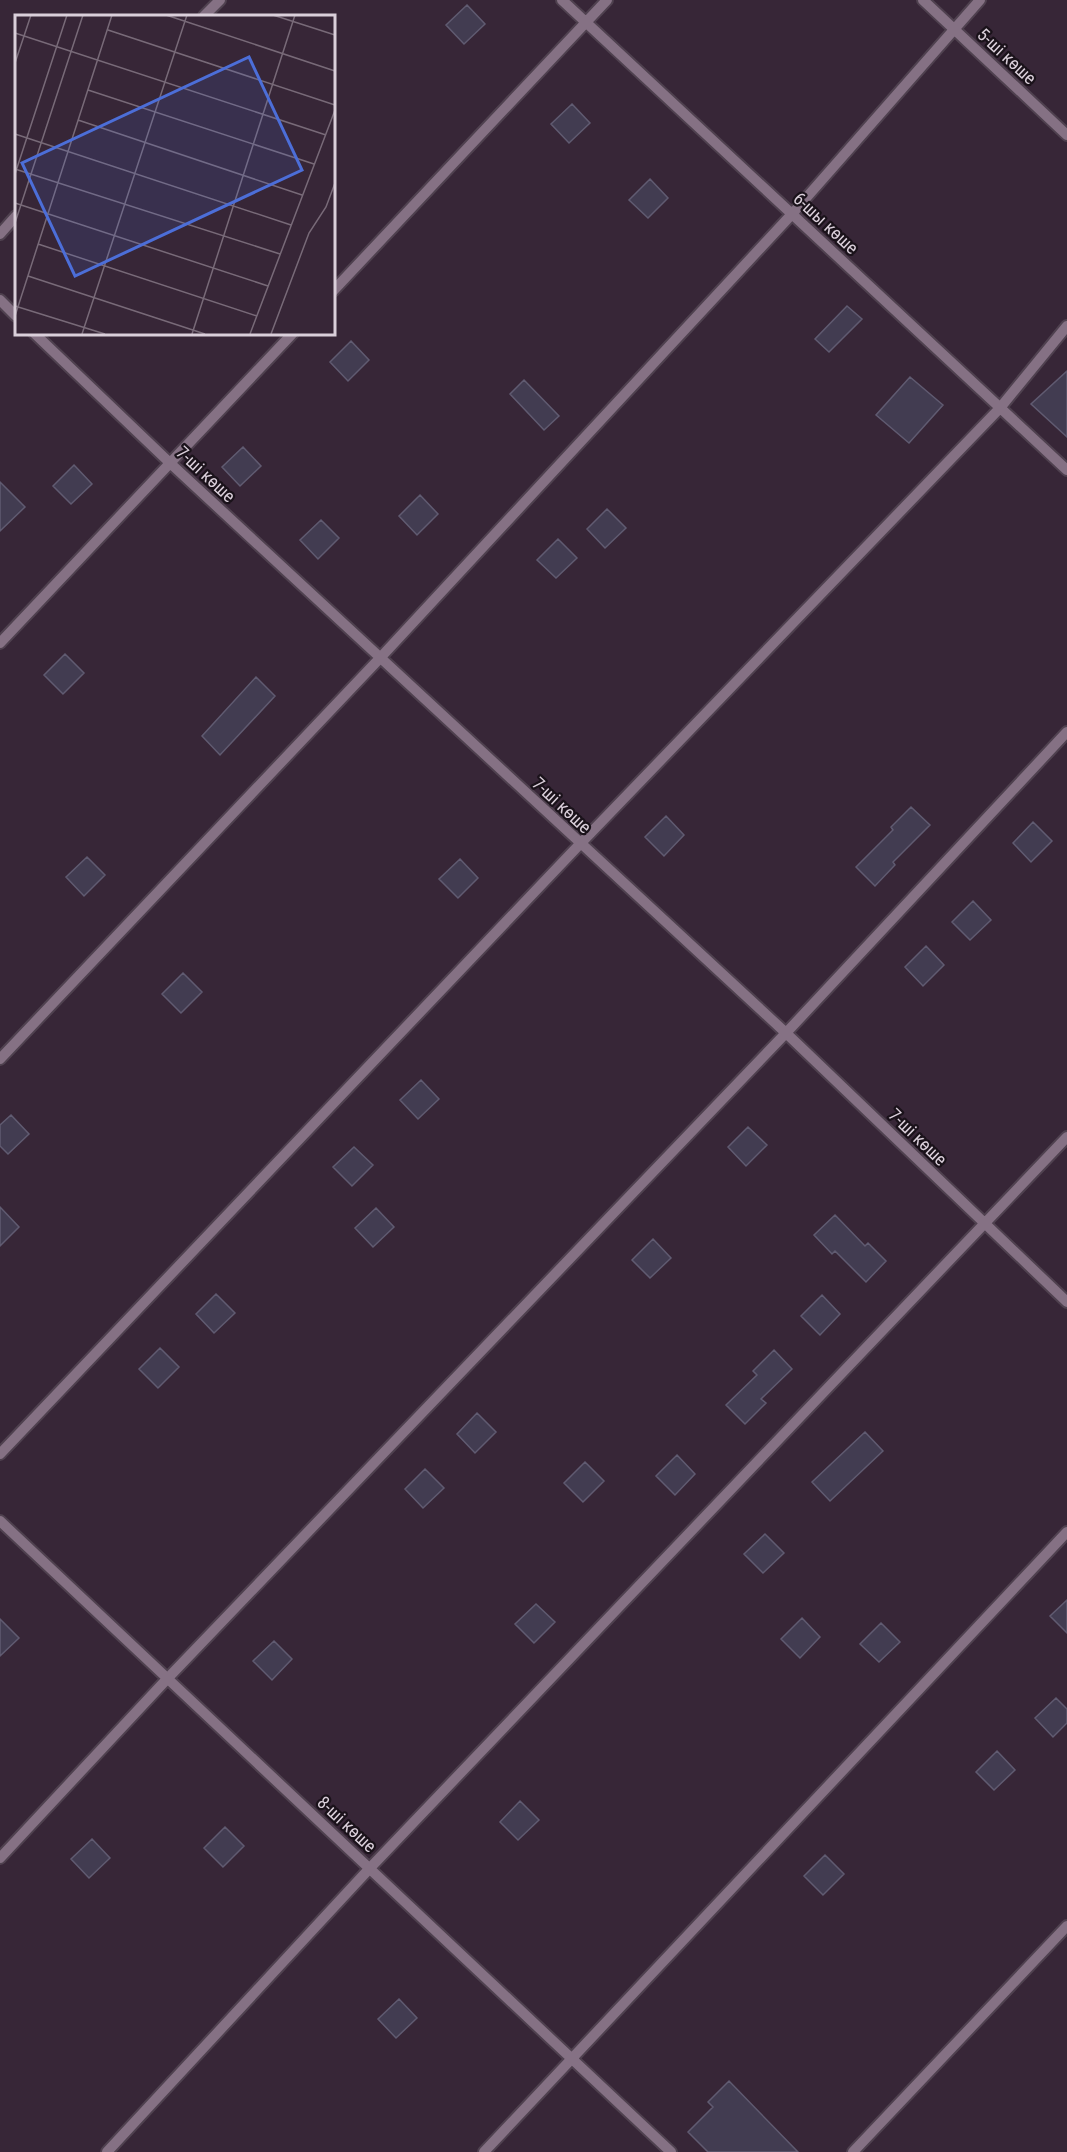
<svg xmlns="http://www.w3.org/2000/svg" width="1067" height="2152" viewBox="0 0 1067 2152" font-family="'Roboto Condensed',sans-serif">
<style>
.building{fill:#423c51;stroke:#605b71;stroke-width:1.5}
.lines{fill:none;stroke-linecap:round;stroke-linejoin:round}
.service-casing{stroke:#4f414f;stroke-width:14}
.service{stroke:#857184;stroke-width:10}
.labels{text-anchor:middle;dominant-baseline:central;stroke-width:4.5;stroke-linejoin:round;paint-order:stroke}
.street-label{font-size:18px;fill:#dacfda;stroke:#1a121a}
.inset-road{fill:none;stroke:#786a78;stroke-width:1.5}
.view{fill:#4c6ed8;fill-opacity:0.15;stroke:#4c6ed8;stroke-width:3}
.inset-edge{fill:none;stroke:#dacfda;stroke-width:3}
</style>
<rect width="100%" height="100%" fill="#372637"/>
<path class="building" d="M467,5L485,24L464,44L446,25Z
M572,104L590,123L569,143L551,124Z
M650,179L668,198L648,218L629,200Z
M847,306L862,319L829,352L815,339Z
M351,341L369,360L348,381L330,362Z
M1067,371V437L1031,404Z
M910,377L943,405L909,443L876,415Z
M524,380L559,416L544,430L510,394Z
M243,447L261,466L240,486L222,467Z
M74,465L92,484L71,504L53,486Z
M0,482L25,507L0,531Z
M420,495L438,514L417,535L399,516Z
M607,509L626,528L605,548L587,529Z
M321,520L339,538L318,559L300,540Z
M558,539L577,558L556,578L537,560Z
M65,654L84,673L63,694L44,675Z
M256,677L275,696L220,755L202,736Z
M911,807L930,825L893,862L895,865L875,886L856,867L893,830L891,827Z
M666,816L684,835L664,856L645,837Z
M1033,822L1052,841L1031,862L1013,843Z
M87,857L105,875L84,896L66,877Z
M460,859L478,878L458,898L439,879Z
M973,901L991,920L970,940L952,922Z
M926,946L944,965L923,986L905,967Z
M183,973L202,992L181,1013L162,994Z
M421,1080L439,1099L418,1119L400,1100Z
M11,1115L29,1134L8,1154L0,1146V1125Z
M748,1127L767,1145L746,1166L728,1147Z
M354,1147L373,1165L352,1186L333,1167Z
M0,1207L19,1227L0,1246Z
M376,1208L394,1227L373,1247L355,1228Z
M835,1215L865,1246L868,1243L886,1261L866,1282L835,1251L832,1254L814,1235Z
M653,1239L671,1258L650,1278L632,1260Z
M216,1294L235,1313L214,1333L196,1314Z
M822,1295L840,1314L820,1335L801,1316Z
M160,1348L179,1367L158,1388L139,1369Z
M774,1350L792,1369L761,1399L766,1403L745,1424L726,1405L757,1375L753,1371Z
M477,1413L496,1432L475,1453L457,1434Z
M865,1432L883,1451L830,1501L812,1482Z
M677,1455L695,1474L675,1495L656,1476Z
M585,1462L604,1481L583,1502L564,1483Z
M425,1469L444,1488L423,1508L405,1489Z
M765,1534L784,1553L763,1573L744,1554Z
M1067,1600V1633L1050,1616Z
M536,1604L555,1622L534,1643L515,1624Z
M802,1618L820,1637L800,1658L781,1639Z
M0,1619L19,1638L0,1656Z
M881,1623L900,1642L879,1662L860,1644Z
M274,1641L292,1659L272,1680L253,1661Z
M1056,1698L1067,1709V1723L1053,1737L1035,1718Z
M997,1751L1015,1770L994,1790L976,1772Z
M520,1801L539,1820L518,1840L500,1822Z
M225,1827L244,1846L223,1867L204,1848Z
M92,1839L110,1858L89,1878L71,1859Z
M825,1855L844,1874L823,1895L804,1876Z
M399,1999L417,2018L396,2038L378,2019Z
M729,2081L798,2152H708L688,2132L713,2107L708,2102Z"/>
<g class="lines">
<g class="service-casing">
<path id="service" d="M562,0L1067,470
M923,0L1067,135
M204,16L220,0
M0,234L16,216
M333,291L607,0
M0,300L16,316
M34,333L170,463L786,1033L1067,1302
M0,643L293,333
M0,1059L381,657L792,214L980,0
M0,1454L580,844L1000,408L1067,326
M0,1521L671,2152
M0,1858L167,1679L786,1033L1067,732
M107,2152L370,1868L1067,1137
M484,2152L1067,1532
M853,2152L1067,1926"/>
</g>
<use href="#service" class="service"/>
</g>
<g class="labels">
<g class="street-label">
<text transform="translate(1007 56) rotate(43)">5-ші көше</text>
<text transform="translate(826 223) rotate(43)">6-шы көше</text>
<text transform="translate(206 474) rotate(43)">7-ші көше</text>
<text transform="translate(562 805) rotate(43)">7-ші көше</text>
<text transform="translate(918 1137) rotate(44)">7-ші көше</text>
<text transform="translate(347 1824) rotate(43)">8-ші көше</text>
</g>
</g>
<g transform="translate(15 15)">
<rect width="320" height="320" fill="#372637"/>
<path class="inset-road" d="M151,0L320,56M258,0L320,20M93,15L320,90M0,18L311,120M0,48L16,0M73,75L299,149M63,105L287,180M0,119L276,210M0,154L265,239M0,159L52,0M0,188L253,271M0,208L68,0M23,229L242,301M13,261L190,319M0,291L90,319M0,301L97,0M67,319L172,0M177,319L280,0M235,319L320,95M256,319L294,218L311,192L320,168"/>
<path class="view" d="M234,42L287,155L60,261L7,148Z"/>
<rect width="320" height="320" class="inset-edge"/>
</g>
</svg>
